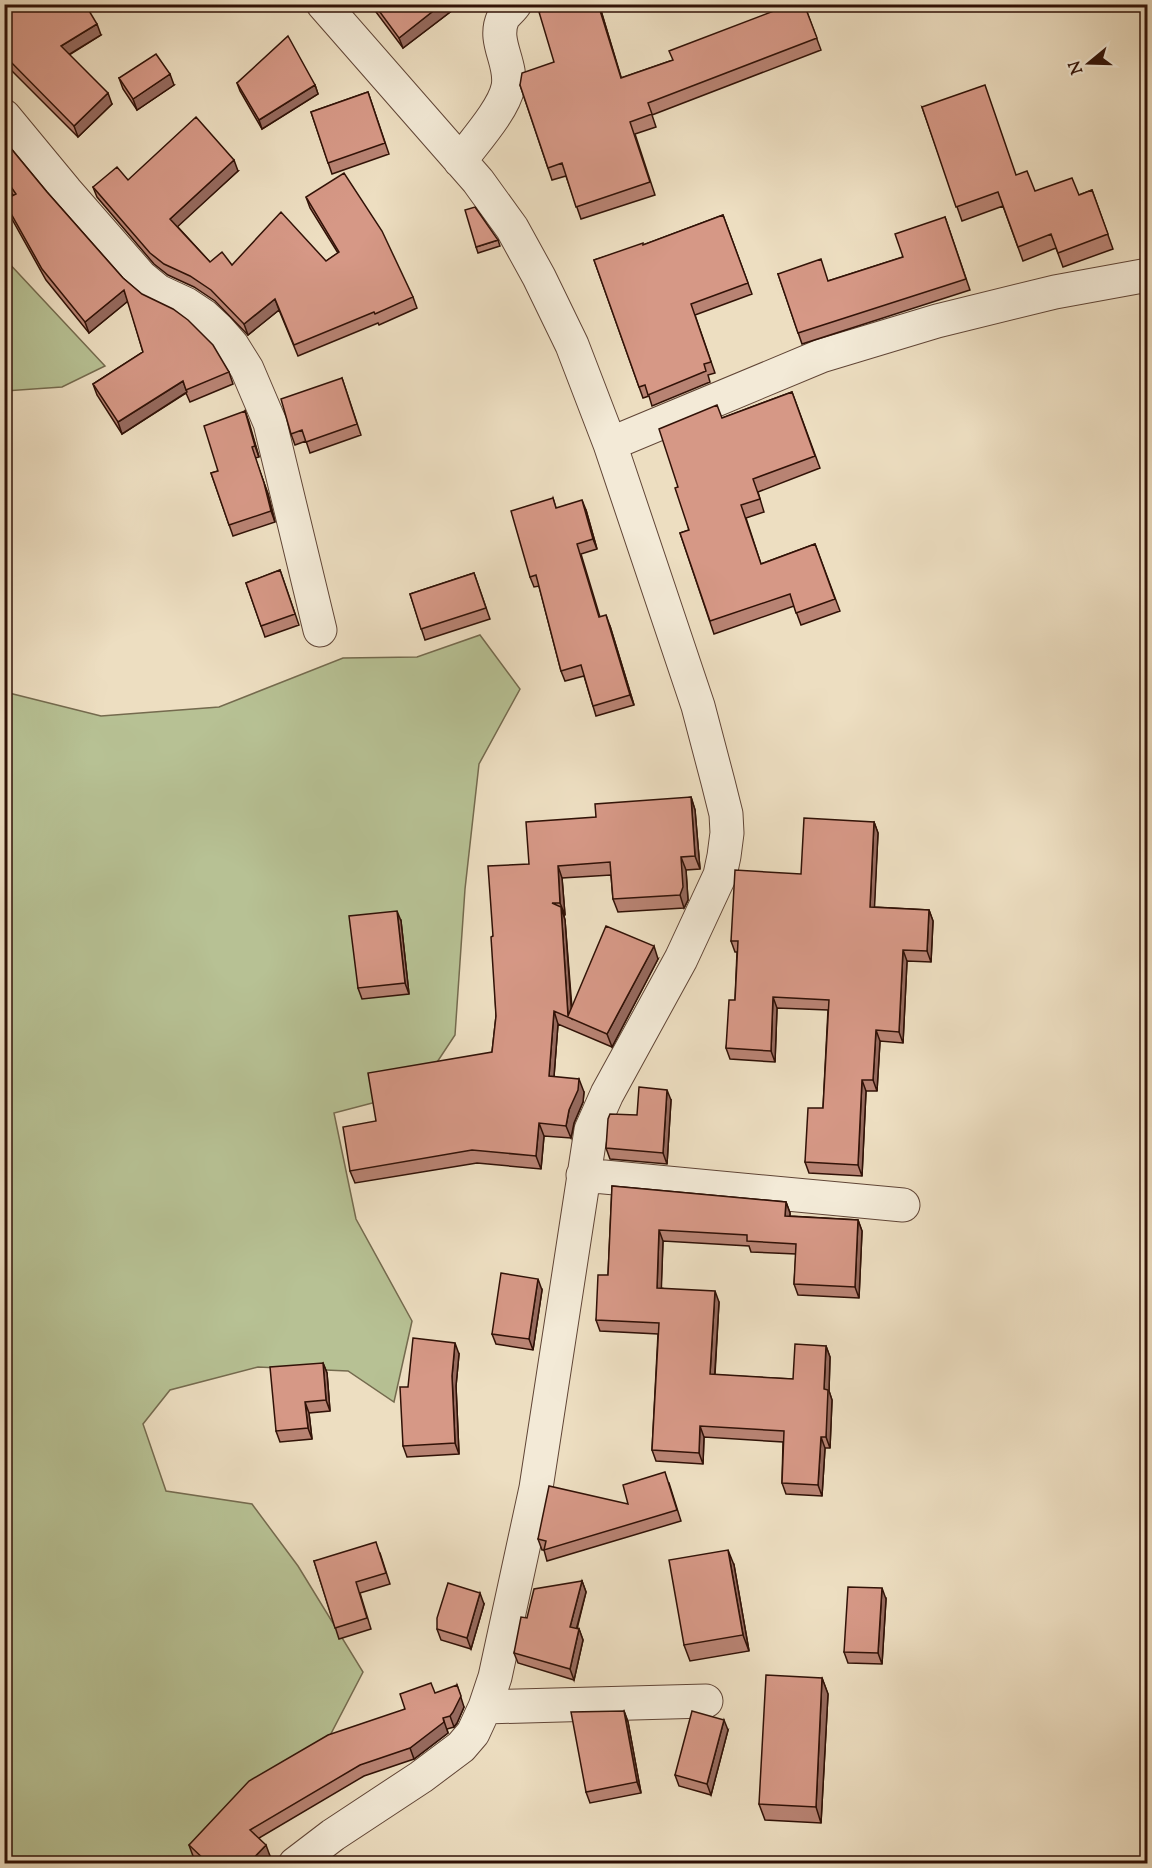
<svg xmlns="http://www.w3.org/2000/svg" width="1152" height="1868" viewBox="0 0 1152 1868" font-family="'Sorts Mill Goudy',serif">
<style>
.green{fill:#b7c194;stroke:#746a4e;stroke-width:1.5}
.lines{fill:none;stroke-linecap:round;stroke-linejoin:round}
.minor-casing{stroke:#604536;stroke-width:35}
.minor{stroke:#f3ead7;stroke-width:33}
.wall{fill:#b88373;stroke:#311207;stroke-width:1.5}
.shaded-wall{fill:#966a5e;stroke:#311207;stroke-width:1.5}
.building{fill:#d69886;stroke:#311207;stroke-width:1.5}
</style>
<rect width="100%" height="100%" fill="#eddec1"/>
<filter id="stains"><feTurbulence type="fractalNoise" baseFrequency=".00333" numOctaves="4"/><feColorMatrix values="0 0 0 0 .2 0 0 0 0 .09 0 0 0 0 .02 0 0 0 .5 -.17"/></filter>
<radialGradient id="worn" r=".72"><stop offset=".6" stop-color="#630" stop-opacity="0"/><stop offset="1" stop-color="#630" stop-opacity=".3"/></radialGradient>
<path class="green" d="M5,259L105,366L62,387L5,391Z
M480,635L520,689L479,764L465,889L455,1035L418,1091L334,1113L356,1219L412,1321L394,1402L348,1371L258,1367L170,1390L143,1424L166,1491L252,1504L298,1566L363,1672L297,1799L208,1863L5,1864V692L101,716L219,707L343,658L417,657Z"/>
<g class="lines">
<g class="minor-casing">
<path id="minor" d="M4,116L66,191L141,277L158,291L186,304L204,316L218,329L232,345L247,369L270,423L320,630
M460,161C474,142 504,109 508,87C513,63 492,42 503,18C505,14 512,9 515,4
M610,444L821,356L937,321L1055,292L1148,275
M583,1175L903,1205
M485,1707L706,1701
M295,1864L333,1835L421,1777L461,1747L473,1733L485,1707L495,1677L536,1488L591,1130L607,1094L681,959L720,875L724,856L727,833L726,814L718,782L698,706L610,444L572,345L539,277L512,228L478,181L323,4"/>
</g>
<use href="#minor" class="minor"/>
</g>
<path class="wall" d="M4,4L101,35L69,55L112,104L78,137L4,63Z
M370,4H457L458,6L403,48Z
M599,4L621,78L673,60L804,4L821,50L652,115L656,127L635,134L655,195L581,219L566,176L552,180L520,85L554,62Z
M119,78L174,85L137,110L123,89Z
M237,83L315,85L318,94L262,129L240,91Z
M368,92L389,154L332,174L311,112Z
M922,107L1016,175L1035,191L1079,195L1092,190L1113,249L1063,267L1056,248L1023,261L1003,206L962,221Z
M4,140L47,192L123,278L229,372L233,384L190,402L186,393L122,434L97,395L93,384L143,352L128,301L89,333L46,280L8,212L4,202L13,195L4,182Z
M238,171L177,226L210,262L232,265L326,261L338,253L310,208L306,197L413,297L417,308L379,325L378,323L298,356L279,310L248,335L215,301L194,287L168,275L154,264L97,197L93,187L128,180Z
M723,215L752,294L695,315L715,373L708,375L710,382L652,406L649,396L643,398L594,260L643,245Z
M945,217L970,290L802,344L778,274L828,281L903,257Z
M498,240L500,246L478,253L476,247Z
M342,378L361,435L310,453L306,441L295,445L291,434Z
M792,392L820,468L758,492L764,512L746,518L761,564L815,544L840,611L801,625L794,606L714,634L680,533L689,530L678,487L722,418Z
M245,411L259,457L255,458L268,494L275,522L233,536L211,473L218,471Z
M553,498L556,508L586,510L597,549L581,554L600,617L610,626L634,705L596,716L584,676L565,681L561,671L539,586L534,587L530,577Z
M280,570L299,625L265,637L246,583Z
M474,573L490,619L425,640L410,594Z
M691,797L695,810L700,869L686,870L688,900L684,908L618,912L613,899L611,875L562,878L565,915L564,916L565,920L572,1008L658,959L612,1047L558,1024L554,1077L584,1092L583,1102L574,1123L571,1138L544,1136L541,1169L477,1163L355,1183L350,1171L376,1121L492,1052L496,1016L493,936L529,864L596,817Z
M874,822L878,833L874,907L929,910L933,921L931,962L907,961L903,1043L880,1041L877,1091H866L862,1176L809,1173L805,1162L823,1108L828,1010L777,1008L775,1062L730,1059L726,1048L735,1000L737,952H735L731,941L801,874Z
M401,921L409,994L362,999L358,988Z
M671,1100L667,1164L610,1159L606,1148L637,1115Z
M612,1186L786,1202L790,1213V1216L858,1220L862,1231L859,1298L798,1295L794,1284L796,1254L751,1252L749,1246L663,1241L661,1288L719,1302L715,1375L793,1379L826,1346L830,1357L829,1391L832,1400L830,1448H825L822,1496L786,1494L782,1483L783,1442L704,1437L703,1464L656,1461L652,1450L658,1334L600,1331L596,1320L608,1275Z
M542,1290L533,1350L496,1344L492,1334Z
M459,1354L456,1386L459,1454L407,1457L403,1446L408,1387Z
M323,1363L327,1373L330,1411L309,1413L312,1439L280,1442L276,1431Z
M669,1483L681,1521L547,1561L544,1550H542L538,1539L628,1504Z
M380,1553L390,1584L360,1593L371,1629L339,1639L314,1561Z
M734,1565L749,1651L690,1661L684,1645Z
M582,1581L586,1592L577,1629H579L583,1640L574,1680L518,1663L514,1653L527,1618Z
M886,1599L882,1664L848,1663L844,1652Z
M484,1604L471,1649L441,1640L437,1629Z
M822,1678L828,1694L821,1823L765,1820L759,1804Z
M435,1693L464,1707L457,1723L454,1727L447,1729L448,1733L414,1759L364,1776L259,1838L270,1856L263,1863H200L193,1856L189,1845L405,1709Z
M624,1711L628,1722L641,1793L590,1803L586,1792Z
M728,1730L711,1795L679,1786L675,1775Z"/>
<path class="shaded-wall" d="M442,4H457L458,6L403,48L399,38Z
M598,4H599L625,90L621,78Z
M97,24L101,35L65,57L61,46Z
M170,74L174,85L137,110L133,99Z
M315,85L318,94L262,129L259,120Z
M108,93L112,104L78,137L74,126Z
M234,160L238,171L174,230L170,219Z
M124,290L128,301L89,333L85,322Z
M275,299L279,310L248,335L244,324Z
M183,381L187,392L122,434L118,422Z
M245,411L249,422L259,457L255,446Z
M255,458L268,494L275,522L271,511Z
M582,500L586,510L597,549L593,539Z
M606,615L610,626L634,705L630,695Z
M691,797L695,810L700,869L695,856Z
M874,822L878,833L874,918L870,907Z
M681,857L686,870L688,900L684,908L680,895Z
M558,866L562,878L565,915L560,903Z
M561,907L565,920L572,1019L568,1016Z
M929,910L933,921L931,962L927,951Z
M397,911L401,921L409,994L405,983Z
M654,946L658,959L612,1047L607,1034Z
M903,950L907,961L903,1043L899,1032Z
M773,997L777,1008L775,1062L771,1051Z
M554,1011L558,1024L553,1089L549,1076Z
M876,1030L880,1041L877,1091L873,1080Z
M579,1079L584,1092L583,1102L574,1123L571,1138L566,1126L569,1110Z
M862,1080L866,1091L862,1176L858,1165Z
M667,1090L671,1100L667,1164L663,1153Z
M539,1123L544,1136L541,1169L536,1156Z
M786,1202L790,1213L789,1227L785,1216Z
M858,1220L862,1231L859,1298L855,1287Z
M659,1230L663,1241L661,1299L657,1288Z
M538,1279L542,1290L533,1350L529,1339Z
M715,1291L719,1302L714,1385L710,1374Z
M455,1343L459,1354L456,1386L459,1454L455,1443L452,1376Z
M826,1346L830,1357L829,1391L832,1400L830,1448L826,1437L824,1389Z
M323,1363L327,1373L330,1411L326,1400Z
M305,1402L309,1413L312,1439L308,1428Z
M700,1426L704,1437L703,1464L699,1453Z
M821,1437L825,1448L822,1496L818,1485Z
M728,1550L734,1565L749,1651L743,1635Z
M582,1581L586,1592L574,1638L570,1627Z
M882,1588L886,1599L882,1664L878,1653Z
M480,1593L484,1604L471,1649L467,1638Z
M579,1629L583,1640L574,1680L570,1669Z
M822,1678L828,1694L821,1823L816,1807Z
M457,1685L464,1707L457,1723L454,1727L450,1716Z
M624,1711L628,1722L641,1793L637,1782Z
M443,1718L448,1733L414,1759L410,1748Z
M724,1720L728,1730L711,1795L707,1784Z
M266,1845L270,1856L263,1863H249Z"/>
<path class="building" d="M4,4H85L97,24L61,46L108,93L74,126L4,55Z
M374,4H442L399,38Z
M561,4H598L621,78L673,60L669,51L792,4H804L817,38L648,103L652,114L630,122L650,182L576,207L562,163L548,168L520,85L522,73L554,62L539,12Z
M288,36L315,85L259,120L237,83Z
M1148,47V63L1141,50Z
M156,54L170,74L133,99L119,78Z
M985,85L1016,175L1027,171L1035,191L1072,178L1079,195L1092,190L1108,234L1058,253L1051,234L1018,247L998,192L956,207L922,107Z
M368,92L385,143L328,163L311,112Z
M196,117L234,160L170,219L210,262L222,252L232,265L281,212L326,261L339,252L306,197L344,173L382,231L413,297L375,314L374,312L294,345L275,299L244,324L211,290L190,276L164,264L150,253L93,187L117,167L128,180Z
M4,140L47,192L123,278L142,294L173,309L188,320L213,345L229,372L186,390L183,381L118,422L93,384L143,352L124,290L85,322L42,269L4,201V200L16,194L4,177Z
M475,207L498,240L476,247L465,210Z
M723,215L748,283L691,304L711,362L704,364L706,371L648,395L645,385L639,387L594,260L643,243V245Z
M945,217L966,279L798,333L778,274L821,259L828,281L903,257L895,234Z
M342,378L357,424L306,442L302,430L291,434L281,399Z
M792,392L815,456L753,479L760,499L741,505L761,564L815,544L835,599L796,613L790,594L710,621L680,533L689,530L675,488L678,487L659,429L717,405L722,418Z
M245,411L255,446L252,447L264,483L271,511L229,525L211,473L218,471L204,426Z
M553,498L556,508L582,500L593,539L577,544L599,617L606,615L630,695L593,706L581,665L561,671L536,575L530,577L511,511Z
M280,570L295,614L261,626L246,583Z
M474,573L486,608L421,629L410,594Z
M691,797L695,856L681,857L683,887L680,895L613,899L610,862L558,866L560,903H552L561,907L568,1016L606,926L654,946L607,1034L554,1011L549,1076L579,1079L578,1090L569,1110L566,1126L539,1123L536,1156L472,1150L350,1171L343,1127L376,1121L368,1073L492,1052L496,1016L491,937L493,936L488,866L529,864L526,822L596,817L595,804Z
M804,818L874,822L870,907L929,910L927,951L903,950L899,1032L876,1030L873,1080H862L858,1165L805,1162L808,1108H823L829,1000L773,997L771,1051L726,1048L729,1000H735L738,941H731L735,870L801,874Z
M397,911L405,983L358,988L349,916Z
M639,1087L667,1090L663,1153L606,1148L608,1119L610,1114L637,1115Z
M612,1186L786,1202L785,1216L858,1220L855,1287L794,1284L796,1244L747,1241V1235L659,1230L657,1288L715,1291L710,1374L793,1379L795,1344L826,1346L824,1389L828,1390L826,1437H821L818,1485L782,1483L784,1431L700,1426L699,1453L652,1450L659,1323L596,1320L598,1275H608Z
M501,1273L538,1279L529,1339L492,1334Z
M413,1338L455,1343L452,1376L455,1443L403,1446L400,1387H408Z
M323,1363L326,1400L305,1402L308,1428L276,1431L270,1367Z
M665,1472L677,1510L544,1550L546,1541L538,1539L549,1486L628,1504L623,1485Z
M376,1542L386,1573L356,1582L367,1618L335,1628L314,1561Z
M728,1550L743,1635L684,1645L669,1560Z
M582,1581L570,1627L579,1629L570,1669L514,1653L521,1617L527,1618L534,1589Z
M448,1583L480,1593L467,1638L437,1629V1618Z
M848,1587L882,1588L878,1653L844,1652Z
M766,1675L822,1678L816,1807L759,1804Z
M431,1683L435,1693L457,1685L461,1696L453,1712L450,1716L443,1718L444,1722L410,1748L360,1765L250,1830L266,1845L249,1863H208L189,1845L249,1781L328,1735L405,1709L400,1694Z
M624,1711L637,1782L586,1792L571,1712Z
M692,1711L724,1720L707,1784L675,1775Z"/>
<rect width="1152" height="1868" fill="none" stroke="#eddec1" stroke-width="24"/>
<rect x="6" y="6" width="1140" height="1856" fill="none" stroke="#311207" stroke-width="3"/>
<rect x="12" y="12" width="1128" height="1844" fill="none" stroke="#311207" stroke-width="1.5"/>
<g transform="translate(1089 63) rotate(251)" stroke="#f3ead7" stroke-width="4.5" paint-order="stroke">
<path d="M0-4.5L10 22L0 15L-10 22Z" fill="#311207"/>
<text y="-9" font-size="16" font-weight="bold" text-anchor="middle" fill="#311207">N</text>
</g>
<rect width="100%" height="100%" filter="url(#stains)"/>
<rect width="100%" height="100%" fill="url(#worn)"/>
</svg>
